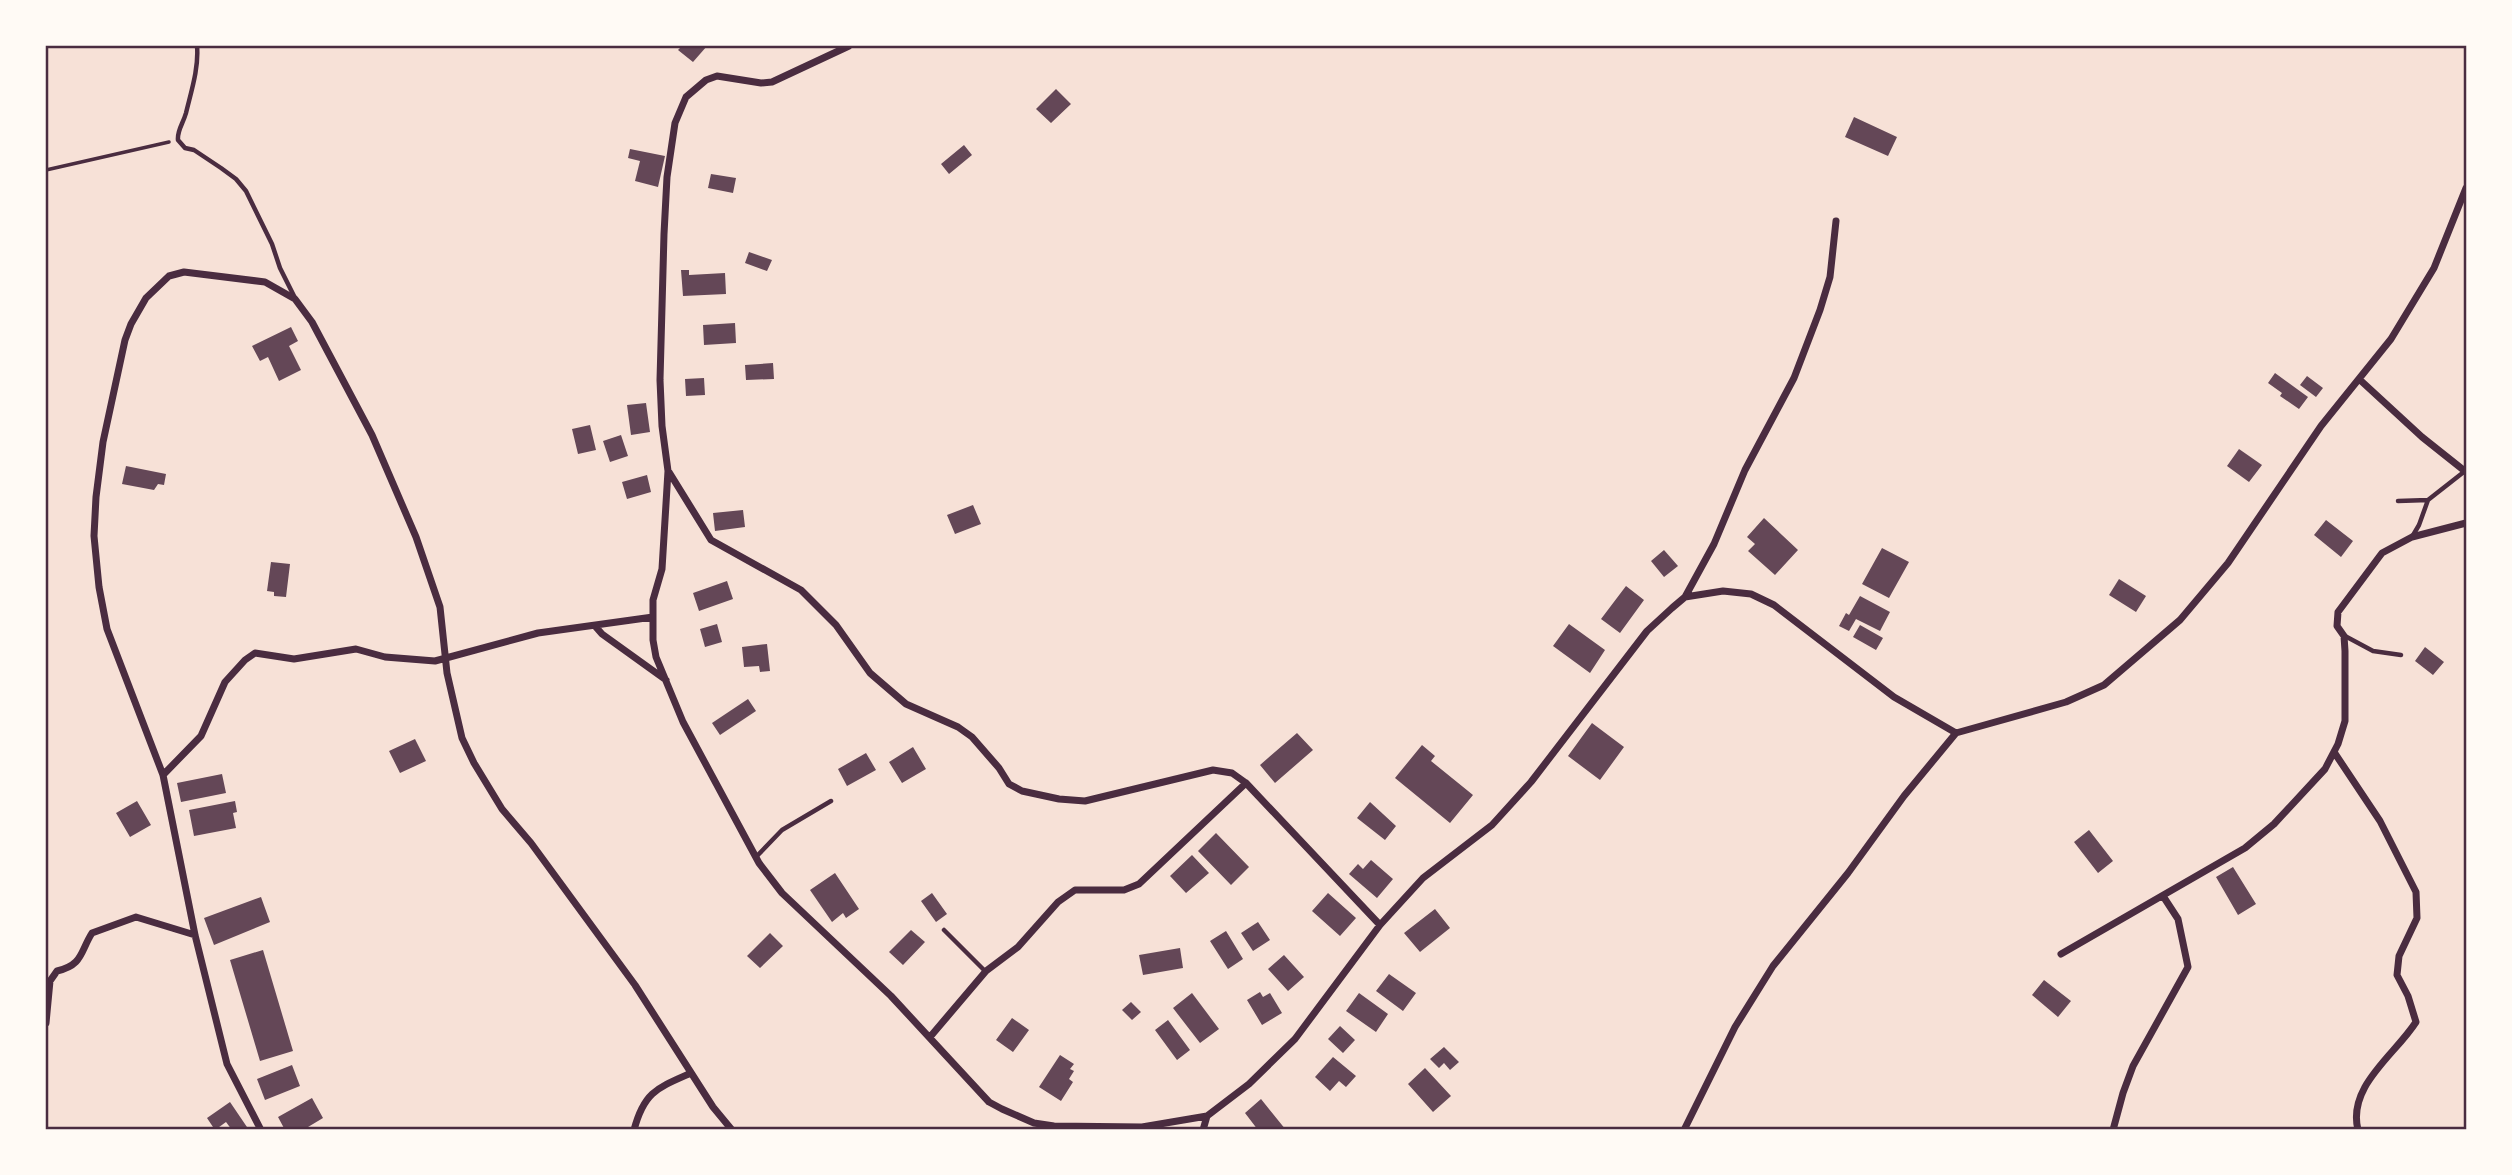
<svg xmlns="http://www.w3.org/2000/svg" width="2512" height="1175" viewBox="0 0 2512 1175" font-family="'PT Sans Narrow',sans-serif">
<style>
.building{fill:#644757}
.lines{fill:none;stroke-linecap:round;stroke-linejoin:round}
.path{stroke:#4a2c40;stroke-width:3.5}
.service{stroke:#4a2c40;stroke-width:4.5}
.minor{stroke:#4a2c40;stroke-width:7}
.neatline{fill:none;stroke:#4a2c40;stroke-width:2.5}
</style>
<rect width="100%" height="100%" fill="#f7e1d7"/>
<path class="building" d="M682,46H707L693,62L678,50Z
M1056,89L1071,104L1051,123L1036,109Z
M1854,117L1897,137L1888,156L1845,137Z
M964,145L972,155L949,174L941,164Z
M630,149L665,156L658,187L635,181L640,161L628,158Z
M711,174L736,178L733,193L708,188Z
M749,252L772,260L767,271L745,263Z
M681,270H689V275L725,273L726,294L683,296Z
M735,323L736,343L704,345L703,325Z
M291,327L298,341L289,346L301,370L279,381L268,357L260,361L252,346Z
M773,363L774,379L746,380L745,365Z
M2275,373L2308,397L2299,409L2280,396L2282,393L2268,383Z
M2307,376L2323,388L2316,397L2300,385Z
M704,378L705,395L686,396L685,379Z
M646,403L650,432L631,435L627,405Z
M590,425L596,450L578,454L572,429Z
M621,435L628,456L610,462L603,441Z
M2239,449L2262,465L2249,482L2227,466Z
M126,466L166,474L164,485L158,484L154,490L122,484Z
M647,475L651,492L627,499L622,482Z
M973,505L981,524L955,534L947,515Z
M743,510L745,527L715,531L713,513Z
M1764,518L1798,550L1775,575L1748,551L1755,544L1747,537Z
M2326,520L2353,541L2341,557L2314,535Z
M1882,548L1909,562L1889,598L1862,584Z
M1664,550L1678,566L1664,577L1651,561Z
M271,562L290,564L286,597L274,596V592L267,591Z
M2119,579L2146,596L2136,612L2109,595Z
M727,581L733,599L699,611L693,593Z
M1626,586L1644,600L1620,633L1601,619Z
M1860,596L1890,612L1880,631L1856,619L1849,631L1839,626L1846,613L1849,615Z
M717,624L722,642L705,647L700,629Z
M1569,624L1605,650L1590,673L1553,646Z
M1860,625L1883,638L1876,650L1853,637Z
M767,644L770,671L760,672L759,666L744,667L742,647Z
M2425,647L2444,662L2433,675L2415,661Z
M748,699L756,711L720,735L712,723Z
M1592,723L1624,747L1600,780L1568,756Z
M1297,733L1313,750L1275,783L1260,765Z
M415,739L426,761L400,773L389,751Z
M1422,745L1435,756L1431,761L1473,795L1450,823L1395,778Z
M913,747L926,769L902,783L889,762Z
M866,753L876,770L847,786L838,769Z
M222,774L226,793L181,802L177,783Z
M137,801L151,825L130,837L116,813Z
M235,801L237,812L233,813L236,828L194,836L189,810Z
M1370,802L1396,826L1385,840L1357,818Z
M2089,830L2113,861L2098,873L2074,842Z
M1216,833L1249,867L1231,885L1198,851Z
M1192,855L1209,873L1186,893L1170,876Z
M1371,860L1393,879L1377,898L1349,874L1358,864L1363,869Z
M2233,867L2256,904L2238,915L2216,877Z
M835,873L859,909L846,918L843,913L832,922L810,890Z
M932,893L947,914L936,922L921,901Z
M1328,893L1356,918L1340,936L1312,911Z
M261,897L270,922L214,945L204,918Z
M1435,909L1450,928L1420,952L1404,933Z
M1258,922L1270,940L1253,951L1241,933Z
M911,930L925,942L903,965L889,952Z
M1226,931L1243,959L1228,969L1210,941Z
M770,933L783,946L760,968L747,956Z
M1180,948L1183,968L1143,975L1139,955Z
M263,950L293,1051L260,1061L230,960Z
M1284,955L1304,977L1288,991L1268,969Z
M1389,974L1416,993L1403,1011L1376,991Z
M2044,980L2071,1001L2058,1017L2032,995Z
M1260,992L1263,997L1270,993L1282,1013L1262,1025L1247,1000Z
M1192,993L1219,1029L1200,1043L1173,1008Z
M1359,993L1388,1014L1376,1032L1346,1011Z
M1131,1002L1141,1012L1132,1020L1122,1010Z
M1012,1018L1029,1030L1013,1052L996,1040Z
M1168,1020L1190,1050L1177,1060L1155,1030Z
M1340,1026L1355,1040L1343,1053L1328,1039Z
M1444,1047L1459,1062L1450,1070L1444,1063L1439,1068L1430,1059Z
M1060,1055L1074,1064L1070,1069L1074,1071L1069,1079L1073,1082L1061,1101L1039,1087Z
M1333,1057L1356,1076L1346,1087L1339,1081L1330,1091L1315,1077Z
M292,1065L300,1086L265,1100L257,1079Z
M1425,1068L1451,1096L1433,1112L1408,1084Z
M312,1098L323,1118L303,1130H285L278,1117Z
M1261,1099L1286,1130H1258L1245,1113Z
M230,1102L249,1130H232L226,1122L215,1130L207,1118Z"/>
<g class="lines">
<path class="path" d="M46,170L169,142"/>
<path class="service" d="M197,46C199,68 191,92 186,113C183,124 177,130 178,140L185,148L194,150L221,168L236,179L246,191L272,244L280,268L295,298
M2398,501L2428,500L2465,471
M2412,537L2419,525L2428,500
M2345,636L2373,651L2401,655
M756,857L782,830L831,801
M944,930L985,971"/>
<path class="minor" d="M849,46L772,82L761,83L717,76L706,80L686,97L675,123L667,177L664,234L660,380L662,426L668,471L662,569L653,600V640L656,657L683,722L759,863L782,893L891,996L989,1102L1002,1109L1034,1123L1054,1126L1142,1127L1207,1116L1249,1084L1295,1039L1380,925L1423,878L1492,825L1531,782L1647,631L1672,608L1685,597L1723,591L1751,594L1774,605L1894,697L1956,733
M2359,379L2422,437L2466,472
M669,472L711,540L801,590L836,625L870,673L906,704L958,727L972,737L999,768L1009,784L1022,791L1059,799L1085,801L1213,770L1232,773L1246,783L1380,925
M1685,597L1714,544L1745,470L1794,378L1820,310L1830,277L1836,221
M595,626L602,634L666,680
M2334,752L2380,821L2416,892L2417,918L2399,956L2397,975L2408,996L2416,1022C2395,1055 2347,1086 2358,1130
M163,775L201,736L225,682L245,660L255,653L294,659L356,649L385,657L435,661L538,633L653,617
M2061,954L2245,848L2274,824L2325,769L2338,744L2345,721V651L2344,636L2337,626L2338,612L2382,553L2412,537L2466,523
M46,1023L50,981L57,971C83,965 80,952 92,933L136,917L195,935
M930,1037L986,971L1018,947L1058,902L1075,890H1124L1139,884L1246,783
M261,1130L227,1064L195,935L163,775L107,629L99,587L94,536L96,497L103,442L125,340L131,324L146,298L169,276L184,272L265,282L295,299L312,322L372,435L416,537L440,607L447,673L462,738L474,763L502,809L531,843L635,985L713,1107L732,1130
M634,1130C644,1092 657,1088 691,1073
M1203,1130L1207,1116
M1684,1130L1735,1027L1773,966L1848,873L1904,796L1956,733L2066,702L2104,685L2180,620L2228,563L2321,426L2391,339L2434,268L2466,188
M2113,1130L2123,1093L2133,1066L2188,967L2178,919L2163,896"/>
</g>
<rect width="2512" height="1175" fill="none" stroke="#fffaf5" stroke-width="94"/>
<rect x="47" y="47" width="2418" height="1081" class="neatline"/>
</svg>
